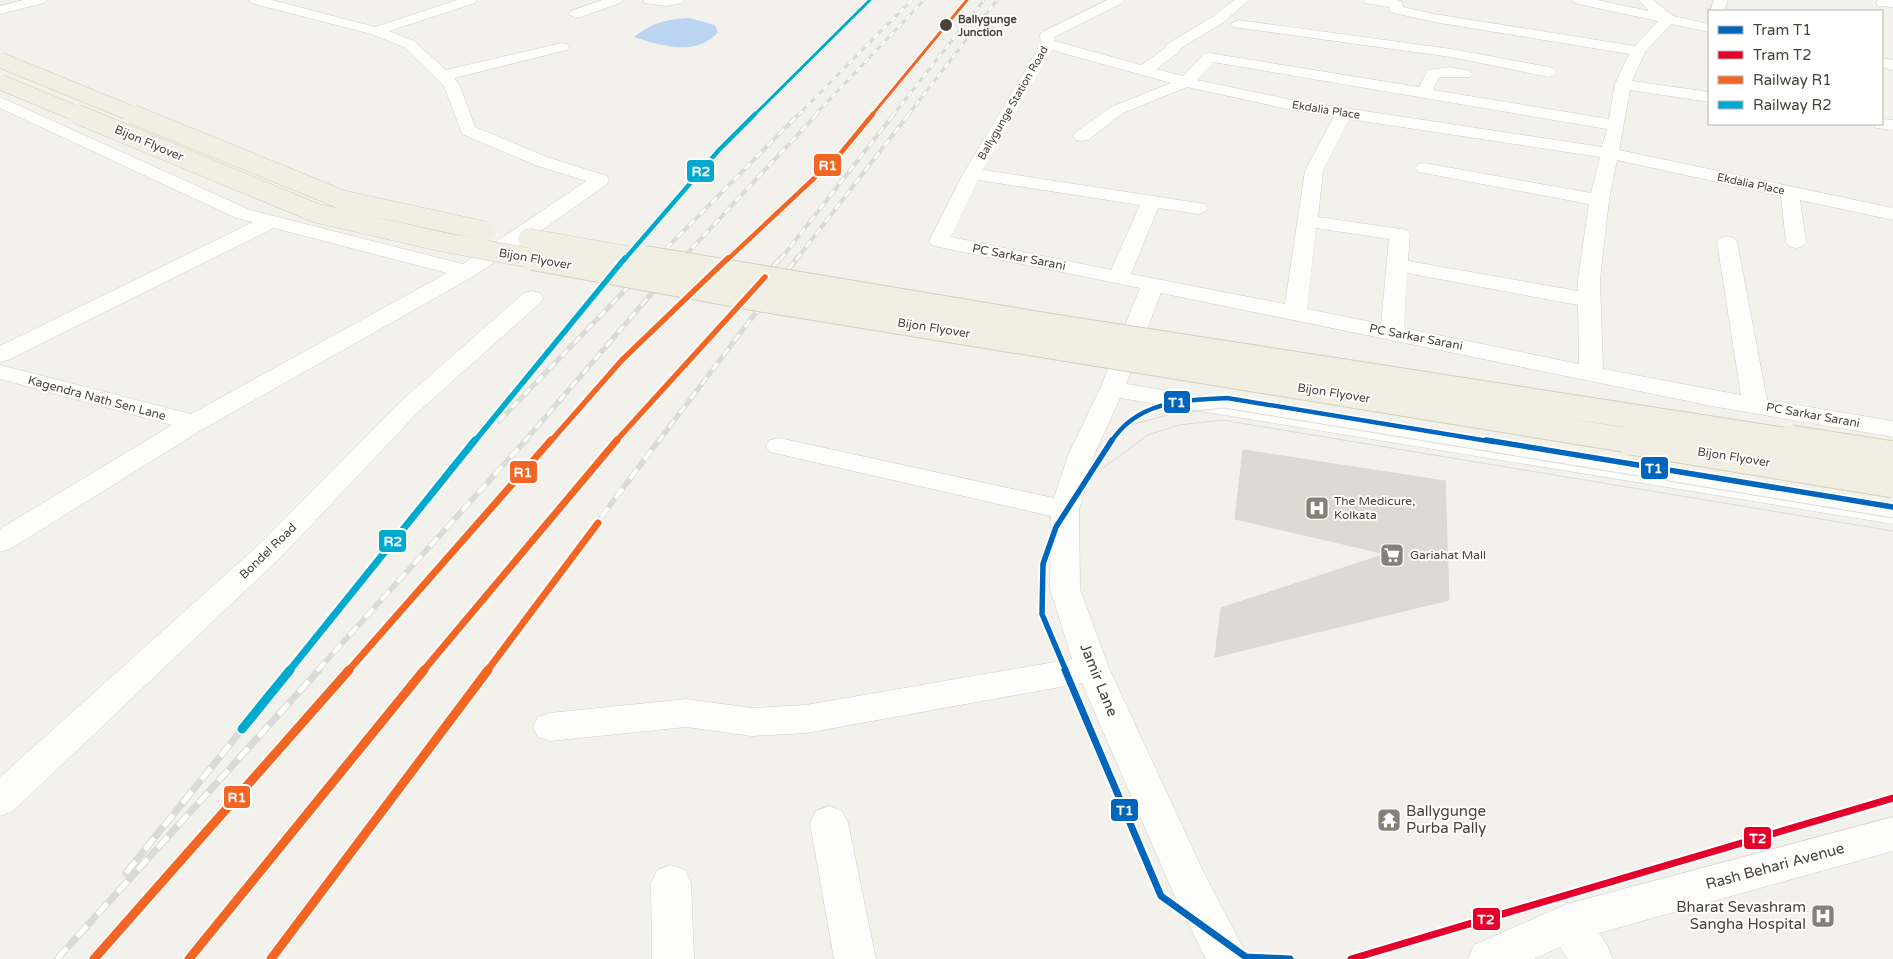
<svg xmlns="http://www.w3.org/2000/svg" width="1893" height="959" viewBox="0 0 1893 959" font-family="'Varela Round',sans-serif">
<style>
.water{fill:#bbd4f1}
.building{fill:#dcdad3;stroke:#dad8d1}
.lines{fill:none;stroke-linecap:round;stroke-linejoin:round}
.minor-casing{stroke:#d0cfc9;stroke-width:1}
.minor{fill:#fdfdfc;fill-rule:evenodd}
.tram{stroke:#dadad9;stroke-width:1}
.rail-far4-casing{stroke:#dadad9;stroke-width:3}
.rail-far3-casing{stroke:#dadad9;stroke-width:4}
.rail-far2-casing{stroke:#dadad9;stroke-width:5}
.rail-far1-casing{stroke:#dadad9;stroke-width:5.5}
.rail-casing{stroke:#dadad9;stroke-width:7}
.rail-far4{stroke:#fff;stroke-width:2;stroke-dasharray:6;stroke-linecap:butt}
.rail-far3{stroke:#fff;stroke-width:2.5;stroke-dasharray:8;stroke-linecap:butt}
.rail-far2{stroke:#fff;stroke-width:3;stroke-dasharray:9;stroke-linecap:butt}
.rail-far1{stroke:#fff;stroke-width:4;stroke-dasharray:12;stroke-linecap:butt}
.rail{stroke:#fff;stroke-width:5;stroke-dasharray:15;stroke-linecap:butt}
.primary-bridge-far3-casing{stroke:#d5d0b8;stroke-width:16;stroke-linecap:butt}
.primary-bridge-far2-casing{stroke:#d5d0b8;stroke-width:20;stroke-linecap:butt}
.primary-bridge-far1-casing{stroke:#d5d0b8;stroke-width:26;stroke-linecap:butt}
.primary-bridge-casing{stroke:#d5d0b8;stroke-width:31;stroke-linecap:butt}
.primary-bridge-far3{stroke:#f1efe4;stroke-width:15}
.primary-bridge-far2{stroke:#f1efe4;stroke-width:19}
.primary-bridge-far1{stroke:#f1efe4;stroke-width:24}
.primary-bridge{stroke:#f1efe4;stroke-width:29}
.rail-1-far4-casing{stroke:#fff;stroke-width:5}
.rail-1-far3-casing{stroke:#fff;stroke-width:7}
.rail-1-far2-casing{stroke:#fff;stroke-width:9}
.rail-1-far1-casing{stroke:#fff;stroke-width:11}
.rail-1-casing{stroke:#fff;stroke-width:12}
.rail-2-far4-casing{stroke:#fff;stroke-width:5}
.rail-2-far3-casing{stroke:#fff;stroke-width:7}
.rail-2-far2-casing{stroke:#fff;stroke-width:9}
.rail-2-far1-casing{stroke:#fff;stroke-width:11}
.rail-2-casing{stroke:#fff;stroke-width:12}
.rail-1-far4{stroke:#f26522;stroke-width:3}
.rail-1-far3{stroke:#f26522;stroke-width:4.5}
.rail-1-far2{stroke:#f26522;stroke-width:5.5}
.rail-1-far1{stroke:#f26522;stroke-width:7}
.rail-1{stroke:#f26522;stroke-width:9}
.rail-2-far4{stroke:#00a9ce;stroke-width:3}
.rail-2-far3{stroke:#00a9ce;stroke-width:4.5}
.rail-2-far2{stroke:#00a9ce;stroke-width:5.5}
.rail-2-far1{stroke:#00a9ce;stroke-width:7}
.rail-2{stroke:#00a9ce;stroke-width:9}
.tram-1-far2-casing{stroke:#fff;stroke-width:8}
.tram-1-far1-casing{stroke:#fff;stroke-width:9}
.tram-1-casing{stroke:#fff;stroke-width:11}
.tram-2-casing{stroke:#fff;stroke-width:11}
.tram-1-far2{stroke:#0065bd;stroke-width:4.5}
.tram-1-far1{stroke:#0065bd;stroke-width:5.5}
.tram-1{stroke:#0065bd;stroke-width:7}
.tram-2{stroke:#e4002b;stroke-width:7}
.stop-dot{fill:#494437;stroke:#fff;stroke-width:2}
.labels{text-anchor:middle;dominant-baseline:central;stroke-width:4;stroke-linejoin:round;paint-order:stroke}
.far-stop-label{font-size:11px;font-weight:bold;fill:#494437;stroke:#fff;text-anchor:start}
.far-street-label{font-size:11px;fill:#494437;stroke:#fff}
.street-label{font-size:12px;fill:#494437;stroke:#fff}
.poi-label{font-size:12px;fill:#494437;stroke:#fff;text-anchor:start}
.near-street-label{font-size:15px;fill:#494437;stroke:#fff}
.near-poi-label{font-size:15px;fill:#494437;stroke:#fff;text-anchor:start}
.line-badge{stroke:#fff;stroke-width:2}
.badge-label{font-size:14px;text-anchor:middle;font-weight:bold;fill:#fff}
</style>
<rect width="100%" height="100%" fill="#f2f1eb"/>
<path class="water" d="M689,18L715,25L718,32C696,57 662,46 634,37C652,23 667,19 689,18Z"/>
<path class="building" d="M1243,450L1445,481L1449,600L1215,657L1221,608L1386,554L1235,519Z"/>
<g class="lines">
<g class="minor-casing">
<path id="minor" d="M23,0H46L44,3L0,14V6Z
M249,0H272L375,27L457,0H477L475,3L389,31L414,41L446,70L562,43L567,44L569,47L567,50L454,78L459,84L475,127L547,157L607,176L609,180L607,184L545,228L474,276L203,429L10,549L0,552V529L172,425L0,379V365L191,414L447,273L274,228L8,360L0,362V346L253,222L236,218L0,108V97L250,210L463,264L586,181L535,165L462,134L444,86L404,47L371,34L251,3Z
M602,0H622L620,3L581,17L576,18L569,14L571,11Z
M643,0H684L682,3L666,6L645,3Z
M1107,0H1124L1122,3L1054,37L1055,41L1141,65L1164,49L1166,45L1214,16L1234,0H1249L1224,22L1181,48L1179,52L1156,69L1183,76L1204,54L1209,53L1419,87L1428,70L1451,67L1470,71L1473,74L1470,77H1439L1433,90L1609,119L1615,84L1629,54L1434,22L1390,12L1389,7L1365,3L1363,0H1397L1402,1L1403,7L1434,14L1635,46L1658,21L1578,4L1571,0H1597L1649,11L1639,0H1653L1673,16L1709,24V32L1671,24L1645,52L1632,81L1709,92V102L1630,90L1619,150L1893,208V220L1800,200L1806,242L1803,246L1796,248L1789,246L1786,242L1781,196L1617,160L1609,200L1600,279L1603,369L1741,395L1717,242L1720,238L1727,236L1734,238L1737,242L1767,400L1893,421V437L1717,407L1161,293L1126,384L1893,504V524L1120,398L1095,453L1079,510L1080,589L1109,668L1203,871L1249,959H1206L1175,897L1082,683L806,733L752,736L686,727L550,741L538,737L533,727L538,717L550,713L686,699L752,708L806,705L1072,659L1050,589L1051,516L779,454L770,452L766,446L770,440L779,438L1054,498L1069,453L1100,389L1140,288L939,247L932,245L929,241L963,174L1041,44L1040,35L1042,32ZM1052,50L1171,83L1111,107L1076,132L1073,136L1076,140L1082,141L1088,140L1123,113L1187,87L1292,110L1334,116L1305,171L1285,304L1131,274L1158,208L1198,214L1205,212L1208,208L1205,204L983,170ZM1213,62L1607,129L1602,147L1292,100L1197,80ZM1349,119L1600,157L1591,193L1424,163L1418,164L1415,168L1418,172L1424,173L1589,204L1578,279V291L1408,261L1410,234L1407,230L1318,217L1323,171ZM978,180L1140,205L1111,270L951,237ZM1316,228L1389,239L1381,324L1307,309ZM1407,273L1578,305L1579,364L1404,328Z
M1714,0H1728L1724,11H1710Z
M1878,0H1893V7L1878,6L1876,3Z
M1238,20L1451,49L1549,67L1554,69L1557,72L1554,75L1549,77L1451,57L1233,27L1231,24Z
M1882,58L1893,60V70L1882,67Z
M1882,119L1893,120V130L1876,128L1874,124H1882Z
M532,291L540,293L543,298L540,303L418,412L283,555L13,811L0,816V777L263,541L400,402L524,293Z
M829,806L842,811L848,823L876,959H834L810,823L816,811Z
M1893,817V851L1599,933L1607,945L1613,959H1568L1560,947L1534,959H1468L1474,945L1567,904Z
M671,865L685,870L691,883L694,959H652L651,883L657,870Z"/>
</g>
<use href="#minor" class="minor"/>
<path class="tram" d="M1120,428L1171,414L1224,408L1893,518
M1085,481L1148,435L1179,425L1222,420L1893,531"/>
<g class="rail-far4-casing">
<path id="rail-far4" d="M754,115L870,0
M798,115L912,0
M815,115L924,0
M872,115L967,0
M893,115L984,0
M908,115L997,0"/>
</g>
<g class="rail-far3-casing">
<path id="rail-far3" d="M624,260L719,150L755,114
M655,260L799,114
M681,260L817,114
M727,260L840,154L873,114
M780,260L894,114
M796,260L909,114"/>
</g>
<g class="rail-far2-casing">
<path id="rail-far2" d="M499,421L656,258
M474,442L625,258
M524,442L682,258
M550,442L622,360L728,258
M618,442L721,323L781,258
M658,442L797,258"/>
</g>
<g class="rail-far1-casing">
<path id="rail-far1" d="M288,671L475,440
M317,671L526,440
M348,671L551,440
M423,671L489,590L619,440
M486,671L659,440"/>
</g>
<g class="rail-casing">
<path id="rail" d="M126,873L290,670
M57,959L319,670
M94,959L349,670
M189,959L424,670
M271,959L487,670"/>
</g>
<use href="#rail-far4" class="rail-far4"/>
<use href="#rail-far3" class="rail-far3"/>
<use href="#rail-far2" class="rail-far2"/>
<use href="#rail-far1" class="rail-far1"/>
<use href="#rail" class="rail"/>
<g class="primary-bridge-far3-casing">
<path id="primary-bridge-far3" d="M0,60L135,115
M0,82L80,115"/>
</g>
<g class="primary-bridge-far2-casing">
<path id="primary-bridge-far2" d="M77,114L316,213L442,242L540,260
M132,114L343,200L485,231
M528,238L652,260"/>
</g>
<g class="primary-bridge-far1-casing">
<path id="primary-bridge-far1" d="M533,258L758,299L1638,442
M645,258L1039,324L1799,442"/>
</g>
<g class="primary-bridge-casing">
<path id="primary-bridge" d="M1630,440L1893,483
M1791,440L1893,456"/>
</g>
<use href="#primary-bridge-far3" class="primary-bridge-far3"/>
<use href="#primary-bridge-far2" class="primary-bridge-far2"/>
<use href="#primary-bridge-far1" class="primary-bridge-far1"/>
<use href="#primary-bridge" class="primary-bridge"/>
<g class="rail-1-far4-casing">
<path id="rail-1-far4" d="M872,115L967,0"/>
</g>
<g class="rail-1-far3-casing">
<path id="rail-1-far3" d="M727,260L840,154L873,114"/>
</g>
<g class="rail-1-far2-casing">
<path id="rail-1-far2" d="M550,442L622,360L728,258
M615,442L765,277"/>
</g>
<g class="rail-1-far1-casing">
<path id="rail-1-far1" d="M348,671L551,440
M423,671L617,440
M487,671L598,523"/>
</g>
<g class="rail-1-casing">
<path id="rail-1" d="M94,959L349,670
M189,959L424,670
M271,959L488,670"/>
</g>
<g class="rail-2-far4-casing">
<path id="rail-2-far4" d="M754,115L870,0"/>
</g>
<g class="rail-2-far3-casing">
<path id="rail-2-far3" d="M624,260L719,150L755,114"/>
</g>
<g class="rail-2-far2-casing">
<path id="rail-2-far2" d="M474,442L625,258"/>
</g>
<g class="rail-2-far1-casing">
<path id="rail-2-far1" d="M289,671L475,440"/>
</g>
<g class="rail-2-casing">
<path id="rail-2" d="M242,729L290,670"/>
</g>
<use href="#rail-1-far4" class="rail-1-far4"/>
<use href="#rail-1-far3" class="rail-1-far3"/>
<use href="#rail-1-far2" class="rail-1-far2"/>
<use href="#rail-1-far1" class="rail-1-far1"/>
<use href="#rail-1" class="rail-1"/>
<use href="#rail-2-far4" class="rail-2-far4"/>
<use href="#rail-2-far3" class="rail-2-far3"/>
<use href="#rail-2-far2" class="rail-2-far2"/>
<use href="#rail-2-far1" class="rail-2-far1"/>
<use href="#rail-2" class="rail-2"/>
<g class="tram-1-far2-casing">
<path id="tram-1-far2" d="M1111,442C1137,401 1183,400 1227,398L1494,442"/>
</g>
<g class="tram-1-far1-casing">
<path id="tram-1-far1" d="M1486,440L1893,507
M1066,671L1042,614L1043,564L1056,527L1112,440"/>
</g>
<g class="tram-1-casing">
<path id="tram-1" d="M1065,670L1161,896L1246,957L1290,959"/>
</g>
<g class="tram-2-casing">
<path id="tram-2" d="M1351,959L1893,798"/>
</g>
<use href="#tram-1-far2" class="tram-1-far2"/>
<use href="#tram-1-far1" class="tram-1-far1"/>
<use href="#tram-1" class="tram-1"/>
<use href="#tram-2" class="tram-2"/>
</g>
<defs>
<g id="hospital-square" transform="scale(1.25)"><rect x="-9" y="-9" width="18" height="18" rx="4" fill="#848176" stroke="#fff"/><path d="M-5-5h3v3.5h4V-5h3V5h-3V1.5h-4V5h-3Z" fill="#fff"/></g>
<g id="supermarket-square" transform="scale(1.25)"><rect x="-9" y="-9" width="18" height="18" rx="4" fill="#848176" stroke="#fff"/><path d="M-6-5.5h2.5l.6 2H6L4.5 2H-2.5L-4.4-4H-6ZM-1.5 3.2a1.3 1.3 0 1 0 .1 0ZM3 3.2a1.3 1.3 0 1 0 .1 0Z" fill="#fff"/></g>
<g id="temple-square" transform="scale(1.25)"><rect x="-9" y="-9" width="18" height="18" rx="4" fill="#848176" stroke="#fff"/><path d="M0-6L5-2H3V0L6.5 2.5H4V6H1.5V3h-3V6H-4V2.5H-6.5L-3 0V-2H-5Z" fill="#fff"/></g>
</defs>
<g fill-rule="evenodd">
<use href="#hospital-square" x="1317" y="508"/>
<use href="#supermarket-square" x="1392" y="555"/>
<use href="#temple-square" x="1389" y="820"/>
<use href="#hospital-square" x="1823" y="916"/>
</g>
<circle class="stop-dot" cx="946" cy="25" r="7"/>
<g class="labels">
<g class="far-stop-label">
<text x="958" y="19">Ballygunge<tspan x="958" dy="13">Junction</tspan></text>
</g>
<g class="far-street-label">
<text transform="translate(1013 103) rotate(-60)">Ballygunge Station Road</text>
<text transform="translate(1326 110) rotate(9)">Ekdalia Place</text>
<text transform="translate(1751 184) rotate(12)">Ekdalia Place</text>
</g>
<g class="street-label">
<text transform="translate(149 143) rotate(23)">Bijon Flyover</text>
<text transform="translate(1019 257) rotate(11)">PC Sarkar Sarani</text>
<text transform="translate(535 259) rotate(10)">Bijon Flyover</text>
<text transform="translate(934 328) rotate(9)">Bijon Flyover</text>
<text transform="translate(1416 337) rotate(11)">PC Sarkar Sarani</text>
<text transform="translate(1334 393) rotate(9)">Bijon Flyover</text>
<text transform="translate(97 398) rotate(15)">Kagendra Nath Sen Lane</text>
<text transform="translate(1813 415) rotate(10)">PC Sarkar Sarani</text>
<text transform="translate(1734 457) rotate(9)">Bijon Flyover</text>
<text transform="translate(268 551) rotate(-44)">Bondel Road</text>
</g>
<g class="poi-label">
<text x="1334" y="501">The Medicure,<tspan x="1334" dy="14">Kolkata</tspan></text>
<text x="1410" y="555">Gariahat Mall</text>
</g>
<g class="near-street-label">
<text transform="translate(1099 680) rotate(68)">Jamir Lane</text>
<text transform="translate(1775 866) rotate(-15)">Rash Behari Avenue</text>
</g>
<g class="near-poi-label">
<text x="1406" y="811">Ballygunge<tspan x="1406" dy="17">Purba Pally</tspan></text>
<text x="1806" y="907" text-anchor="end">Bharat Sevashram<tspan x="1806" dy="17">Sangha Hospital</tspan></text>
</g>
</g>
<g class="line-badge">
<rect x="813" y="153" width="29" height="24" rx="5" fill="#f26522"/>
<rect x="686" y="159" width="29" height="24" rx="5" fill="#00a9ce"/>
<rect x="1163" y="390" width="28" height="24" rx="5" fill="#0065bd"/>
<rect x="1640" y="456" width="29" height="24" rx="5" fill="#0065bd"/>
<rect x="509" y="460" width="29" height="24" rx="5" fill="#f26522"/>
<rect x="378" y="529" width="29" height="24" rx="5" fill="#00a9ce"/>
<rect x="223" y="785" width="28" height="24" rx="5" fill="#f26522"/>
<rect x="1110" y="798" width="29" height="24" rx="5" fill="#0065bd"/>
<rect x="1743" y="826" width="29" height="24" rx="5" fill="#e4002b"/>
<rect x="1472" y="907" width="29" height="24" rx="5" fill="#e4002b"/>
</g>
<g class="badge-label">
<text x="828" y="170">R1</text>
<text x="701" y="176">R2</text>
<text x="1177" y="407">T1</text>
<text x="1654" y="473">T1</text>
<text x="523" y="477">R1</text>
<text x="393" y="546">R2</text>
<text x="237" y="802">R1</text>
<text x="1125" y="815">T1</text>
<text x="1758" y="843">T2</text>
<text x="1486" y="924">T2</text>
</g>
<rect x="1708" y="10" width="175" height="115" fill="#ffffff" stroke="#b6b4af"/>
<rect x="1718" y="26" width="25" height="8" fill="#0065bd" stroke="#b6b4af"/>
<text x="1753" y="35" font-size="15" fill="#494437">Tram T1</text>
<rect x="1718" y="51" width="25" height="8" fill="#e4002b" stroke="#b6b4af"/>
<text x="1753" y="60" font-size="15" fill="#494437">Tram T2</text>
<rect x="1718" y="76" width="25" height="8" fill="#f26522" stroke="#b6b4af"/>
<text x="1753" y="85" font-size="15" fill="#494437">Railway R1</text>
<rect x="1718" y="101" width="25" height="8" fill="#00a9ce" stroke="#b6b4af"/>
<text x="1753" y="110" font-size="15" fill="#494437">Railway R2</text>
</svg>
